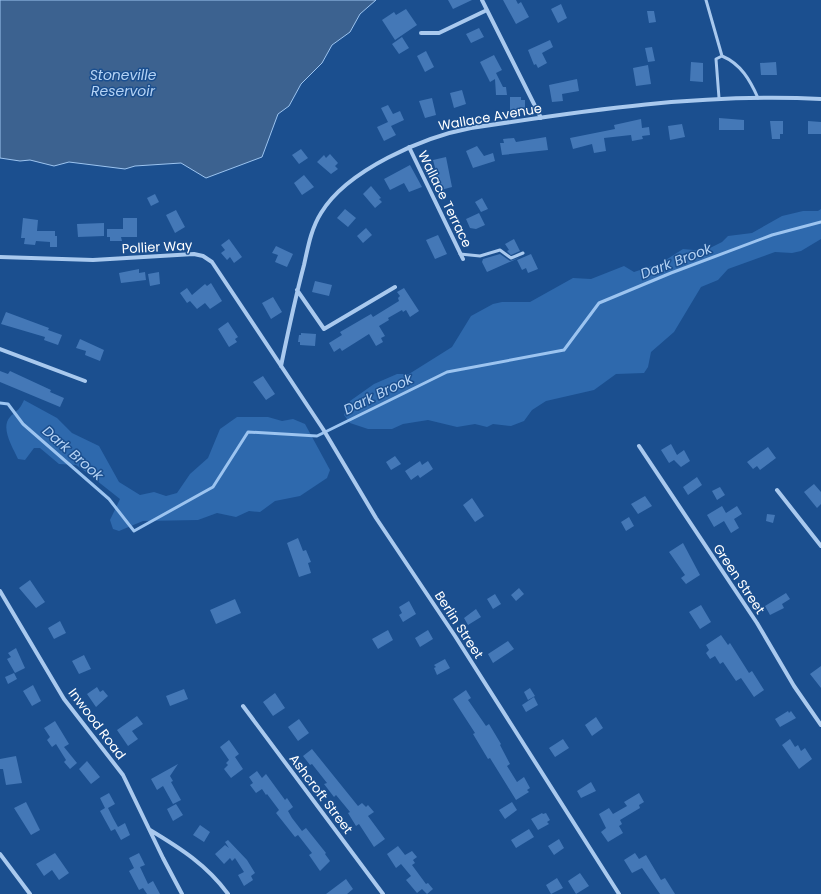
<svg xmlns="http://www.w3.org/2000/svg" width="821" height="894" viewBox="0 0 821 894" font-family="Poppins,sans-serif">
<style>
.green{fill:#2e69ad}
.water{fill:#3c6290;stroke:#9cc4f0}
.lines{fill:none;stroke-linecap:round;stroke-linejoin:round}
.stream{stroke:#9cc4f0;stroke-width:3}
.building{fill:#4478b7}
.lane{stroke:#a9c9ee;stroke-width:3}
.street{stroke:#a9c9ee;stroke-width:4}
.labels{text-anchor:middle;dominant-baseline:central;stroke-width:3;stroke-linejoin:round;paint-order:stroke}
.street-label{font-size:13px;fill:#fff;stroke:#1b4f8f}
.water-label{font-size:14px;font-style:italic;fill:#b5d3f5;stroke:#1b4f8f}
</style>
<rect width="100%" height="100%" fill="#1b4f8f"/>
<path class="green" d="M821,209V239L801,251L792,253L775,252L728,269L718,280L701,287L674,332L651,352L648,367L644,373L616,374L594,390L546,401L532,410L524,421L511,426L493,424L487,427L475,424L457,427L428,420L403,424L392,429H368L350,423L344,415L350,401L374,384L397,374H409L452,347L471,316L493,304L502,302H530L573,278L591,279L624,266L634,272L661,263L683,249L704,251L722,242L728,236L752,233L782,216L803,211H818Z
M24,400L57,418L72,433L99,446L119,482L140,495L154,492L166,496L177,493L190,474L208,458L220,429L237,417H268L282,421L293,419L305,424L330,470L327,478L300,496L275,501L260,512L249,511L236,517L217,513L198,520L143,521L119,531L113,529L110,520L120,499L82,469L76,465L59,464L40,448H34L25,460L18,459C13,448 0,428 10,417C18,409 19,411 24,400Z"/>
<path class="water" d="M0,0H376L360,14L350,32L332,45L322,63L301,84L289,106L278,114L262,157L206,178L181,163L135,166L125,169L69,162L54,166L30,160L20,161L0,158Z"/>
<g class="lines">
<path class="stream" d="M0,403L8,404L23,424L109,499L134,531L213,487L248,432L317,436L447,372L564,350L599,303L671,273L772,235L821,222"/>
</g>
<path class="building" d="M448,0H472L453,9Z
M503,0H516L518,4L521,2L529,17L516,24Z
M561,4L567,18L558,23L551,9Z
M406,9L417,25L395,40L382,20L394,12L396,15Z
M647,11H654L656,22L649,23Z
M479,28L484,37L471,43L466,34Z
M402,37L409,48L399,54L392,44Z
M550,40L553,47L542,53L547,63L538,68L536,64L534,65L528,50Z
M652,47L655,61L648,62L645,48Z
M426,51L434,67L425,72L417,56Z
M494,55L502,70L496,73L503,87H506L507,95H496L495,79L490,82L480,62Z
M691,62L703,63V82L690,81Z
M776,62L777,75H761L760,63Z
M648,65L651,84L636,86L633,68Z
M577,79L579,91L562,94L563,101L552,102L549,85Z
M462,90L466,104L454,108L450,93Z
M510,97H521V100H525V110L510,111Z
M432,98L436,115L425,118L419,101Z
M388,105L393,114L400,111L404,120L391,126L396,135L384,141L377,127L388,122L381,108Z
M719,118L744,120V130H719Z
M641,119L642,128L649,127L650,135L642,136L643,139L632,141L631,135L604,138L606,151L594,153L592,144L573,149L570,138L615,129L614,125Z
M770,121H783V134H780V139H772Z
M808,121L821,122V134H808Z
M682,124L685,137L670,140L668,126Z
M546,137L548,150L502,155L500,143H504L503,139L514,138L516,142Z
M477,146L484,156L493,153L495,161L473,168L466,151Z
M301,149L308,158L299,164L292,155Z
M330,154L338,163L335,166L338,169L331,174L317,162L324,155L326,158Z
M446,157L452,187L441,190L433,160Z
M410,165L422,187L409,192L404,183L390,190L384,179Z
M304,175L314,187L302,195L294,183Z
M371,186L381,198L379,199L382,202L375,208L363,194Z
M155,194L159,202L151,206L147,198Z
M482,198L488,209L481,212L475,202Z
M345,209L356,218L348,227L337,218Z
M176,210L185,227L175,233L166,215Z
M479,213L485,225L476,229L470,228L466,219Z
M23,218L38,220L37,231H55V236H57V247H50V242L36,241L35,245L24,244L25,238H21Z
M123,218H137V237H121L122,241H110V237H107V229H123Z
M104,223V236L78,237L77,224Z
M366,228L372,235L363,243L357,236Z
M438,235L447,254L435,259L426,240Z
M229,239L242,257L234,263L230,257L227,260L221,253L225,250L221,245Z
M514,239L520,251L511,255L507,251L509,250L505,244Z
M276,246L293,254L287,267L275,262L278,255L272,253Z
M500,254L510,261L521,257L487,272L482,262L483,259Z
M531,254L538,269L528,273L526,268L522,270L517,260Z
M139,269V273L145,272L146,280L121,283L119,273Z
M159,272L160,284L150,286L148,274Z
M315,281L332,285L329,296L312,292Z
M211,283L222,301L210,309L205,303L197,309L190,301L187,303L180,293L187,288L192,295L205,284L207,286Z
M404,288L419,311L410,317L406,310L403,312L402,310L388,318L389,320L379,326L385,336L381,338L383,342L376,346L369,334L342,351L340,348L334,352L329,343L342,335L340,332L371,314L373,317L399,301L398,298L400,296L397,292Z
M273,297L282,312L271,319L262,303Z
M6,312L49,328L48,330L62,335L58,345L44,340L45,337L1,324Z
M228,322L238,337L235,339L237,342L229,347L218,329Z
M301,333L316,334L315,346L300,345V342H298L299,335H301Z
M80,339L104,350L100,361L85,355L86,351L76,348Z
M0,371L8,374L10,371L51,390L50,392L64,398L60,407L0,382Z
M263,376L275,394L266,400L253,382Z
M671,444L677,455L684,450L690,461L681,467L674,460L669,463L661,450Z
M768,447L776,458L760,470L757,466L753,469L747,462Z
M395,456L401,464L391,470L386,462Z
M420,461L422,465L428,461L433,469L420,478L418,475L411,480L405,471Z
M697,477L702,485L688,495L683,487Z
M814,484L821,492V504L817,508L804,492Z
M720,487L725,495L717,500L712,491Z
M645,496L652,506L638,514L631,504Z
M472,498L484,516L475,522L463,505Z
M722,506L726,513L737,506L742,514L734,519L739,528L731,533L724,521L714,527L707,515Z
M767,514L775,515L773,523L766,521Z
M629,517L634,526L626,531L621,522Z
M298,538L303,551L306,550L311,562L308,563L311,573L299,577L287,543Z
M683,543L700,575L686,584L681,578L685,575L669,552Z
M30,580L45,602L36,608L19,588Z
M519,588L524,594L516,601L511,595Z
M786,593L790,599L782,604L784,608L770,615L765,606Z
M495,594L501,604L493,609L487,599Z
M235,599L241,613L216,624L210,610Z
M409,601L416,614L403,622L399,615L402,613L399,607Z
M701,605L711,622L700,629L689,612Z
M476,609L481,617L468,625L464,618Z
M60,621L66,633L54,639L48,628Z
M388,630L393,640L378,649L372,639Z
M428,630L433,639L420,647L415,638Z
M721,635L728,645L730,643L749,673L752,671L764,690L754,697L741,678L736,681L723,662L720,664L715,656L710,659L706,653L709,650L706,645Z
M508,641L514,649L493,663L488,654Z
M16,648L25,668L15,673L7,659L11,657L8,653Z
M84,655L91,669L79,674L72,661Z
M445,659L450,668L437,675L434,668L436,667L434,665Z
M821,666V688L810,674Z
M14,673L17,679L8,684L5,677Z
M33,685L41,701L32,706L23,691Z
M97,687L100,692L103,690L108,696L96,707L87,694Z
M530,688L535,696L528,700L524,692Z
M184,689L188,699L170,706L166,696Z
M466,690L471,698L468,700L486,726L489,724L501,744L500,745L510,764L507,766L517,782L524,777L530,788L527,790L529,792L516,800L490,758L488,759L473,734L475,733L453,699Z
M275,693L285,708L273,716L263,702Z
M534,697L538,705L526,712L522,705Z
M788,711L789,713L791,711L796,718L780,727L775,719Z
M137,716L143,724L132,731L138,739L128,746L117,730Z
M596,717L603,728L592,736L585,725Z
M299,719L309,733L298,741L288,727Z
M55,721L69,744L64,747L77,763L70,769L64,762L66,760L56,744L52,747L47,740L50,737L44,728Z
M563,739L569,748L555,757L549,748Z
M790,739L795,747L798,745L801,751L805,748L812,759L799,769L782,745Z
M229,740L239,754L235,757L243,769L231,778L224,769L228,765L226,763L229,760L220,747Z
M312,749L358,806L362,803L366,807L368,805L374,812L368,816L385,839L374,847L359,824L356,826L348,813L350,812L336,795L334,797L324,784L327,783L312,764L310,765L303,756Z
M16,756L22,783L6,785L3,769H0V759Z
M87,761L100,777L91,784L79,769Z
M178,764L170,776L173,781L171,782L181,800L173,804L163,786L157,790L151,779Z
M257,771L262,778L266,774L285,800L287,798L293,807L288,811L292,818L302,831L306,828L326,853L325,854L330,861L320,871L309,855L312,853L298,835L295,837L276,813L279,810L267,794L266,795L262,789L256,793L250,785L253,783L249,777Z
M591,782L596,791L581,798L577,791Z
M109,793L115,804L108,808L113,818L118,827L125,823L130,835L121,840L115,829L111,831L100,811L105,808L100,798Z
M639,793L644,802L639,805L640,808L620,820L622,824L619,826L623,833L608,842L601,832L606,828L599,814L609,808L613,814L627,806L624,802Z
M26,802L40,830L31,835L14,808Z
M512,802L517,810L505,819L499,810Z
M176,804L183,815L173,821L167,809Z
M542,813L543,814L546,813L550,820L547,822L549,824L538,830L531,819Z
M200,825L210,832L204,842L193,835Z
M529,829L534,837L516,848L511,840Z
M559,839L564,848L554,855L548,846Z
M228,840L247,860L255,873L251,876L253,880L244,886L238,875L244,872L235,858L232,861L230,858L224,864L215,854L225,845L229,848L225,842Z
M398,846L405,855L412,851L417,857L413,860L415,863L412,865L426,884L428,883L433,889L427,894L422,889L417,893L406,880L411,876L401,864L396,868L387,854Z
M55,853L69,873L59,880L52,870L44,876L36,864Z
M139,853L145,865L140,867L148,884L153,881L160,894H147L143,888L139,890L129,871L134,868L129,858Z
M635,853L639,859L646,855L661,880L665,878L675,894H660L642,868L632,873L624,860Z
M580,873L589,886L576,894L568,881Z
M557,878L563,888L551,894L546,885Z
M346,879L353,889L347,894H326Z"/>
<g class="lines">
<path class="lane" d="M706,0L722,56
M719,98L716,59L722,56C741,64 750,80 758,98
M460,254L480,256L500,250L511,258L523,253"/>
<path class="street" d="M482,0L541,118
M421,33H439L487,10
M409,147L463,259
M0,257L93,260L194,254L203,256L212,262L323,429L376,518L455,636L619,894
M297,290L324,329L395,287
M0,349L85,381
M281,366C288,332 295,299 304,265C308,247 311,229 321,213C347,170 423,137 471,128C588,110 703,93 821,99
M639,446L757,623L794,686L821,725
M777,490L821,546
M0,591L64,699L123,775L163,858L182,894
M243,706L383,894
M150,830C180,848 207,865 228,894
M0,854L30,894"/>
</g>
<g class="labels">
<g class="street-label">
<text transform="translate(490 117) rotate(-10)">Wallace Avenue</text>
<text transform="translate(445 199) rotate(64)">Wallace Terrace</text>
<text transform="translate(157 247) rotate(-3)">Pollier Way</text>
<text transform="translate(739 579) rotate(56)">Green Street</text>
<text transform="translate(459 625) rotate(57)">Berlin Street</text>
<text transform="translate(97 724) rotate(53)">Inwood Road</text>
<text transform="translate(321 794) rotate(53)">Ashcroft Street</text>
</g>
<g class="water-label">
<text x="123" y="75">Stoneville<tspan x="123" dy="16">Reservoir</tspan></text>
<text transform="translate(676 261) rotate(-21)">Dark Brook</text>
<text transform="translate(378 394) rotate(-26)">Dark Brook</text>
<text transform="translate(73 453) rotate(41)">Dark Brook</text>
</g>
</g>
</svg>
